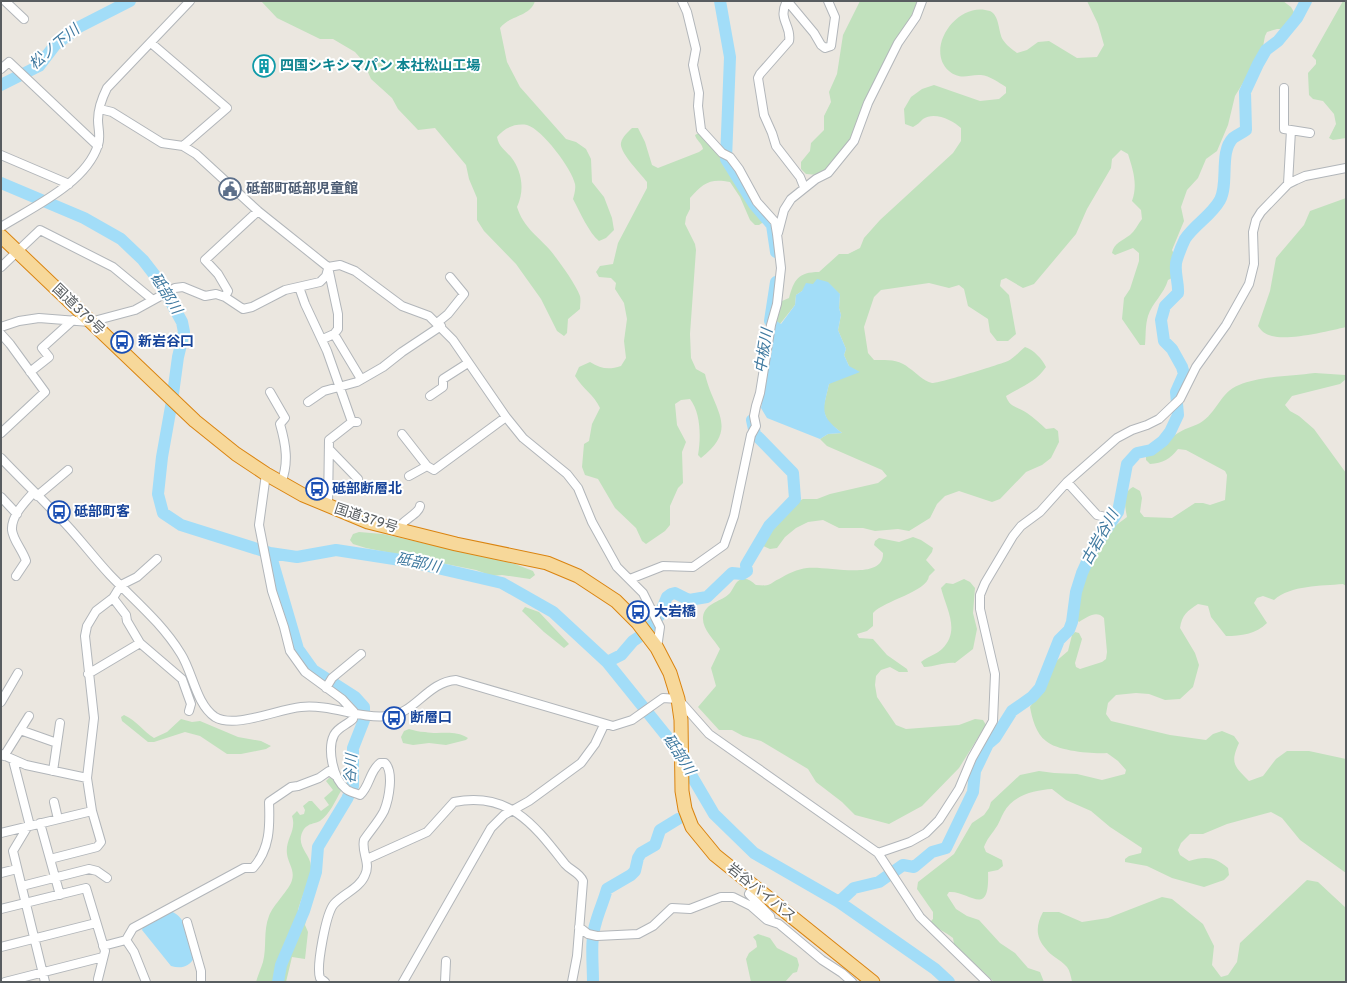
<svg xmlns="http://www.w3.org/2000/svg" width="1347" height="983" viewBox="0 0 1347 983" font-family="Overpass,'Noto Sans JP',sans-serif">
<style>
.green{fill:#c1e1bd}
.water{fill:#a2ddf8}
.lines{fill:none;stroke-linecap:round;stroke-linejoin:round}
.river{stroke:#a2ddf8;stroke-width:12}
.minor-casing{stroke:#b2b6ba;stroke-width:10}
.trunk-casing{stroke:#da8410;stroke-width:15}
.minor{stroke:#fff;stroke-width:8}
.trunk{stroke:#f7d89a;stroke-width:13}
.labels{text-anchor:middle;dominant-baseline:central;stroke-width:4;stroke-linejoin:round;paint-order:stroke}
.culture-label{font-size:14px;font-weight:bold;fill:#0d838f;stroke:#fff;text-anchor:start}
.service-label{font-size:14px;font-weight:bold;fill:#4e5e75;stroke:#fff;text-anchor:start}
.street-label{font-size:14px;fill:#585d60;stroke:#fff}
.transit-label{font-size:14px;font-weight:bold;fill:#164399;stroke:#fff;text-anchor:start}
.water-label{font-size:15px;font-style:italic;fill:#407aa0;stroke:#fff}
</style>
<rect width="100%" height="100%" fill="#ebe7e0"/>
<path class="green" d="M261,1H535C530,17 510,15 500,28L507,62L520,87L566,139L576,142L586,149L591,159L592,182L604,197L612,218L614,230L606,238L599,241C589,233 580,212 573,199C574,195 576,189 575,184C572,169 542,129 527,125C515,123 504,128 497,137C499,147 504,149 511,157C522,171 525,190 517,207C524,228 536,234 550,250C559,261 575,283 580,296C581,300 580,305 580,309L568,319L567,333L564,336L557,331L541,299L516,264L484,231L477,220V198L469,179L466,165L435,128L418,130L398,109L392,98L371,79L363,61L355,52L333,39H320L277,18Z
M860,1H919L913,14L899,34L874,82L846,148L829,168L818,175L806,174L801,169V162L810,151L811,143L824,130V116L831,102L829,92L837,74L843,35Z
M1087,1H1283L1291,7L1295,14L1291,23L1285,29H1277L1267,32L1265,36L1262,52L1235,96L1228,125L1217,151L1206,159L1198,178L1187,190L1181,207L1184,221L1172,250L1176,258L1173,266L1174,277L1168,280C1164,294 1152,303 1148,316C1145,326 1146,336 1145,345H1140L1122,319L1124,298L1130,289L1139,261V253L1133,248L1115,255L1112,253C1114,243 1122,241 1130,235C1135,231 1138,224 1142,219L1141,210L1132,201C1138,184 1133,170 1128,154L1121,150L1112,159L1111,168L1087,209L1076,234L1034,284L1023,288L1006,278L1001,280L1000,286L1009,295L1016,334L1008,341H997L990,332L988,319L968,306L964,289L959,285L949,288L929,283L881,290L874,297L864,327L868,353L874,360C887,360 899,359 909,368C917,373 923,381 932,383C937,384 1001,364 1008,361C1014,358 1020,351 1025,347C1033,349 1043,360 1046,367C1036,382 1021,387 1006,396C1009,407 1018,407 1027,413C1034,418 1040,423 1046,429L1054,428L1058,431L1059,442L1051,458L1042,465L1026,472L1000,499L992,502L959,491L945,496L937,504L930,518L909,531L898,529L875,531L863,528H839L823,520L808,522L796,528L785,537L777,548L770,549L763,546L762,542L779,517L790,505L803,499H817L830,494L878,483L887,476L882,470L827,446L820,439L828,434L842,433L828,422L823,409L829,384L849,366L844,355L846,349L838,330L841,315L839,308L840,294L813,284L796,295L795,305L780,324L775,320L782,301L789,298C794,280 798,272 819,272L839,254H848L860,248L864,238L880,220L953,153L961,141V128C953,120 934,111 923,119C920,122 917,125 913,127L905,124L904,109L911,97L922,89L934,85L980,101L999,99L1006,93V87C998,82 990,76 981,75C969,74 961,81 949,71C924,49 957,0 990,11C1000,16 998,32 1003,40C1007,46 1012,49 1017,53L1027,50L1038,42L1049,41L1077,58L1097,57L1104,45L1098,24Z
M1343,1H1346V138L1333,140L1329,138L1336,124L1334,114L1323,101L1313,99L1309,95L1308,73L1316,64V60L1312,56Z
M632,128H638L645,142L652,165L658,168L699,152L703,149C702,143 696,140 695,135L699,133L723,157L726,166L736,178L751,203L765,221L759,225H755L750,220L740,197L730,182C710,178 703,183 690,198V209L686,217L685,224L695,244L696,250L690,334L691,358L696,369L705,374C713,410 740,428 701,458L698,455C701,438 701,413 690,399L681,400L675,404L677,425L686,442L682,452L683,483L678,488L670,506V525L665,531L646,544L642,541L636,528L615,508L598,479L585,475L582,467L584,444L589,441L592,424L600,408C594,395 583,389 575,376L579,367L590,362C601,369 609,370 621,366L626,358L624,341L627,319L624,303L615,289L616,283L611,278L599,277L596,272L600,266L613,264L618,243L647,188V182C641,174 619,152 621,143C622,137 628,132 632,128Z
M1346,198V327C1329,331 1288,341 1272,336C1265,334 1262,332 1258,326L1270,291L1276,258L1304,225L1310,211Z
M1315,373L1345,375L1346,379L1340,384L1292,396L1285,405L1290,411L1299,416L1314,429L1346,473V586L1343,584C1321,586 1291,585 1274,600L1263,596L1257,598L1254,603L1267,623C1256,634 1241,636 1226,636L1211,617L1208,606L1198,604C1187,611 1182,615 1180,628L1195,653L1199,665L1193,687L1180,699L1165,700L1149,694L1136,693L1116,695L1108,703L1106,714L1111,721L1170,735L1206,740L1213,734L1222,731L1234,736L1239,743C1230,763 1234,766 1249,781L1263,776L1276,759L1287,751H1309L1346,759V873L1300,840L1282,818L1271,812L1227,824L1203,834H1190L1181,843L1178,850L1180,855L1189,861C1206,856 1215,857 1228,868L1229,875L1224,880L1204,887L1172,878L1147,866L1125,862V859L1129,856L1141,853L1142,848L1110,827L1091,811L1066,800L1052,789C1035,790 1013,795 1004,812C1001,817 999,824 995,829C991,835 987,839 984,847L986,852L1002,860L1003,866L998,870L988,872C990,920 969,890 949,892L947,895L956,909L967,916L979,920L1000,943L1015,953L1028,968L1040,972L1044,982H994L954,944L953,938C946,932 937,929 930,922L933,919V912L917,889L918,882L954,854L972,823L984,815L989,808L991,802L1020,775L1039,771L1054,773L1077,774L1102,780L1125,774L1126,770L1118,761L1107,753C1092,754 1057,751 1046,741C1036,734 1032,718 1030,707L1042,689L1054,663L1068,651L1072,635L1075,632L1079,633L1082,639L1075,663L1076,667L1080,669L1102,662L1106,659L1107,652L1104,618C1096,610 1088,617 1079,622L1077,620L1078,599L1084,576L1093,554L1115,526L1127,517C1125,507 1122,492 1133,487L1140,491L1142,498L1140,512L1144,517L1172,518L1195,503H1203L1210,505L1225,500L1227,475L1225,471L1186,450L1178,449C1170,459 1163,463 1150,464L1146,460V456C1156,450 1165,442 1175,435C1183,429 1192,427 1200,423C1217,413 1220,392 1239,385C1260,376 1292,376 1315,373Z
M359,532L383,534L515,564L533,571L535,575L530,579L502,575L492,576L476,570L366,548L353,544L350,540L353,534Z
M913,537L921,540L933,548L932,552L926,560L935,570L929,576C927,592 885,600 873,613V626L867,631L857,634L859,638L873,639L887,655L907,669L908,672H899L890,667L881,670L876,676L875,685L877,697L896,725L906,729L959,725L975,719L983,720L986,725L959,768L922,806L889,824L855,815L842,802L816,782L808,769L761,741L743,736L732,730H719L698,707L716,686L711,668L720,649C714,639 702,629 703,617C705,602 722,602 730,593C734,588 735,581 742,579C748,578 752,582 756,585C760,585 765,586 768,585C772,584 775,580 779,579C787,574 798,569 807,568C826,565 884,582 883,553L874,545L875,541L879,538L899,542Z
M964,579L970,582L975,588L973,613L977,629L973,649L955,663C944,662 935,667 924,667L921,662C927,657 937,654 942,649C961,631 946,608 941,588L946,583L953,584Z
M525,607L539,612L569,644L564,648L544,632L522,611Z
M124,715C136,720 143,731 154,738L167,732L181,719L192,722L200,721L238,737L261,741L271,746L266,749L241,754H227L200,736L185,732L154,742H148L122,721L121,717Z
M409,729C414,730 419,732 425,732C441,735 453,729 468,738L466,740L446,745L429,743L413,745L403,743L401,737L404,731Z
M329,778H333L339,785L341,791C335,801 330,814 320,821C314,824 309,823 304,829C294,845 310,853 311,866C312,874 301,899 298,910L306,920L305,925L308,932L305,959L292,957L286,982H256C258,975 261,968 263,962C267,947 263,931 269,916C273,905 290,889 292,880C295,870 288,863 287,854C285,839 297,831 292,816L297,811L300,815L304,814L305,810L303,806L309,801H312L321,811L329,805L324,798L333,790L326,781Z
M1307,880L1318,882L1346,908V982H1072C1071,977 1070,971 1067,967C1060,959 1051,956 1046,949C1035,937 1036,925 1043,912H1059L1082,922L1108,918L1162,897L1172,899L1203,924L1214,946L1212,965L1221,977L1228,975L1237,962L1240,943Z
M758,934L770,938L777,948L797,958L799,965L797,972L793,973L785,982H751L746,959L749,953L757,947L756,941L753,937Z"/>
<path class="water" d="M817,279L828,282L840,294L839,308L841,315L838,330L846,349L844,355L849,366L860,372L829,384C823,411 819,415 842,433L828,434L820,439L767,418L761,408L775,320L781,324L795,305L796,295L802,291L806,283L813,284Z
M170,911C188,916 190,944 194,958C189,967 181,969 171,966L142,930L143,927Z"/>
<g class="lines">
<path class="river" d="M720,1L730,57L726,159L754,204L772,225L776,252
M1,85L39,66L55,45L79,27L130,1
M1,183L84,218L121,239L143,260L160,282L182,322L184,332L178,357L172,401L162,457L158,494L163,513L181,525L270,553L297,557L336,550L407,561L502,583L553,612L607,662L673,744L714,814L754,853L839,902L935,969L949,982
M770,321L776,282
M270,553L298,649L313,670L355,697L364,707V720L353,748V786L347,799L318,847L316,872L304,911L281,965L278,982
M659,616L667,597L671,594L675,593L689,600L707,597L732,573L742,574L747,571L746,565L769,526L795,499L793,473L755,434L752,420
M649,627L654,624
M607,662L621,655L633,641L639,637
M839,902L854,888L879,882L903,865L914,867L932,852L946,848L973,792L975,771L988,744L995,738L1012,711L1032,697L1040,688L1059,640L1069,630L1072,622L1076,592L1082,573L1092,551L1118,512L1127,464L1137,453L1151,450L1163,441L1170,432L1178,415L1176,392L1184,374L1182,367L1172,349L1164,341L1161,320L1165,306L1178,293C1179,282 1173,270 1177,259C1179,253 1182,245 1185,239C1195,224 1211,216 1220,200C1229,183 1219,152 1233,138C1237,135 1242,133 1246,130L1245,92L1258,64L1266,50L1278,41L1297,18L1306,1
M593,982C593,963 590,940 596,922C599,911 604,900 607,889L631,875L635,871L638,858L641,853L655,845L660,830L678,819"/>
<g class="minor-casing">
<path id="minor" d="M5,1L24,19
M151,43L227,108L183,146
M1,69L9,62L98,146
M1284,88V129L1291,130L1288,184
M100,109L112,112L162,143L183,146L196,154L258,211L328,267L338,314V329L334,334L323,339
M1291,130L1310,133
M1,155L69,184
M804,187L800,177L776,146L772,133L764,115L758,78L760,74L789,41C792,26 778,20 786,3H789L814,33L821,45L825,48L831,46L835,17L828,1
M1,227C33,207 86,183 98,145C101,136 98,129 98,120C98,110 102,98 107,88L190,1
M778,233L784,210L791,199L816,179L828,173L854,141L868,103L898,43L916,17L922,1
M1,267L40,230L113,267L153,300
M328,267L340,265L355,271L402,306L429,316L453,340L506,417L523,438L567,474L578,488L592,522L617,567L643,593L660,627L657,648
M299,287L305,304L327,351L352,422
M225,297L228,291L218,274L205,260L258,211
M437,323L448,314L464,294L450,277
M1,327L19,321L39,318L90,322L135,310L175,288L183,287L205,296L216,294L225,297L243,309L252,307L285,290L320,282L326,276L328,269
M1,334L10,344L45,392L1,433
M334,334L361,379
M30,372L49,357L42,348L73,320
M270,392L285,418L280,424C286,445 289,463 281,483
M430,396L443,387V379L468,363
M308,402L324,391L357,382L383,367L402,352L441,326
M402,434L427,466L434,470L506,417
M329,449L358,479
M1,458C20,478 41,498 60,518C78,536 93,557 110,575C135,601 162,623 181,654C193,673 196,704 215,717C235,729 278,709 301,707C331,704 359,719 388,716C415,714 427,682 456,680L613,726L632,720L663,698L678,699L709,734L878,853L920,917L987,982
M266,474L259,525L272,591L284,627L290,651L305,672L342,699L354,712L353,719C347,725 338,727 334,735C327,749 333,779 346,789C349,792 356,793 360,795C370,786 369,772 380,763H385C394,772 389,799 384,811C379,821 370,831 364,840C361,852 371,863 365,875C360,888 343,894 334,904C326,913 316,967 320,978L325,982
M409,476L427,466
M1067,482L1097,515L1110,518
M37,496L68,470
M1,497L17,514
M328,507L329,440L352,422H357
M397,530C402,520 419,514 420,506
M16,576L26,561C23,551 13,540 12,530C11,516 25,502 33,493
M630,579L663,566L693,567L724,545L734,516L751,435L756,426L754,416L756,406L760,393L771,325L777,304L781,268L777,234L775,222L757,202L739,169L730,157L722,153L701,130L698,106L699,93L693,65L696,49L687,12L682,1
M113,598L126,615L127,621L140,643L182,679L191,704L189,711
M88,674L140,643
M326,688L332,678L361,654
M1,702L18,673
M20,730L57,743
M1,754L26,765L87,778
M4,756L29,716
M13,760L30,826
M53,771L60,723
M54,802L58,819
M40,823L60,895
M28,826L13,851L45,982
M1,833L92,811L87,778L94,718L85,636L87,626L96,611L113,598L121,585L137,577L157,559
M878,853L910,842L926,833L939,820L959,789L972,758L993,721L995,674L980,609V595L985,583L1013,536L1021,526L1040,512L1067,482L1117,438L1132,430L1147,425L1159,419L1180,399L1196,367L1226,325L1249,284L1254,264L1253,232L1256,220L1261,212L1288,184L1296,180L1305,176L1346,168
M50,859L97,847L101,842L92,811
M367,859L427,832L454,802C510,791 535,826 565,864C571,871 579,872 583,881L577,956L572,982
M1,873L17,869
M22,886L89,869L97,871L107,878
M753,887L749,894L770,916L771,920
M1,909L86,888L105,951L98,979
M187,922L201,971V982
M579,927L588,934L597,936L638,934L653,926L672,908L690,909L721,897H733L751,906L767,920L779,924L822,960L842,973L852,982
M126,940L134,952L146,982
M103,946L126,940L133,928L244,868H253C270,849 270,827 269,802L291,787L298,786L319,778L329,771L336,776
M1,947L96,923
M5,982L103,957
M403,982L491,828L504,815L529,801L581,763L595,744L604,725
M445,982L446,961"/>
</g>
<g class="trunk-casing">
<path id="trunk" d="M1,236L195,421L236,454L266,474L303,495L368,522L456,544L547,563L578,576L616,601L638,623L657,648L670,673L678,699L681,720L682,791L685,809L692,827L715,855L873,982"/>
</g>
<use href="#minor" class="minor"/>
<use href="#trunk" class="trunk"/>
</g>
<defs>
<g id="building-ring" transform="scale(1.15)"><circle r="9.5" fill="#fff" stroke="#0f9aa8" stroke-width="1.5"/><path d="M-4-6H4V6H1V3H-1V6H-4ZM-2.5-4.3h1.7v1.8h-1.7ZM.8-4.3h1.7v1.8H.8ZM-2.5-1h1.7V.8h-1.7ZM.8-1h1.7V.8H.8Z" fill="#0f9aa8"/></g>
<g id="civic-ring" transform="scale(1.15)"><circle r="9.5" fill="#fff" stroke="#5c6f8a" stroke-width="1.5"/><path d="M-.6-6.5H3V-4.5H.6V-3L4-1V1h2V6H-6V1h2V-1L-.6-3ZM-1.2 2.5V6h2.4V2.5Z" fill="#5c6f8a"/></g>
<g id="bus-ring" transform="scale(1.15)"><circle r="9.5" fill="#fff" stroke="#1a4fb4" stroke-width="1.5"/><path d="M-5-6H5V4H4V6H2V4H-2V6H-4V4H-5ZM-3.5-4V0h7V-4ZM-3.5 1.2v1.5H-2V1.2ZM2 1.2v1.5H3.5V1.2Z" fill="#1a4fb4"/></g>
</defs>
<g fill-rule="evenodd">
<use href="#building-ring" x="264" y="66"/>
<use href="#civic-ring" x="230" y="189"/>
<use href="#bus-ring" x="122" y="342"/>
<use href="#bus-ring" x="317" y="489"/>
<use href="#bus-ring" x="59" y="512"/>
<use href="#bus-ring" x="638" y="612"/>
<use href="#bus-ring" x="394" y="718"/>
</g>
<g class="labels">
<g class="culture-label">
<text x="280" y="66">四国シキシマパン 本社松山工場</text>
</g>
<g class="service-label">
<text x="246" y="189">砥部町砥部児童館</text>
</g>
<g class="street-label">
<text transform="translate(78 310) rotate(44)">国道379号</text>
<text transform="translate(366 519) rotate(18)">国道379号</text>
<text transform="translate(761 893) rotate(39)">岩谷バイパス</text>
</g>
<g class="transit-label">
<text x="138" y="342">新岩谷口</text>
<text x="332" y="489">砥部断層北</text>
<text x="74" y="512">砥部町客</text>
<text x="654" y="612">大岩橋</text>
<text x="410" y="718">断層口</text>
</g>
<g class="water-label">
<text transform="translate(55 48) rotate(-40)">松ノ下川</text>
<text transform="translate(165 294) rotate(58)">砥部川</text>
<text transform="translate(765 351) rotate(-81)">中板川</text>
<text transform="translate(1101 538) rotate(-61)">古岩谷川</text>
<text transform="translate(418 564) rotate(12)">砥部川</text>
<text transform="translate(678 755) rotate(57)">砥部川</text>
<text transform="translate(352 769) rotate(-86)">谷川</text>
</g>
</g>
<rect width="1347" height="983" fill="none" stroke="#585d60" stroke-width="4"/>
</svg>
